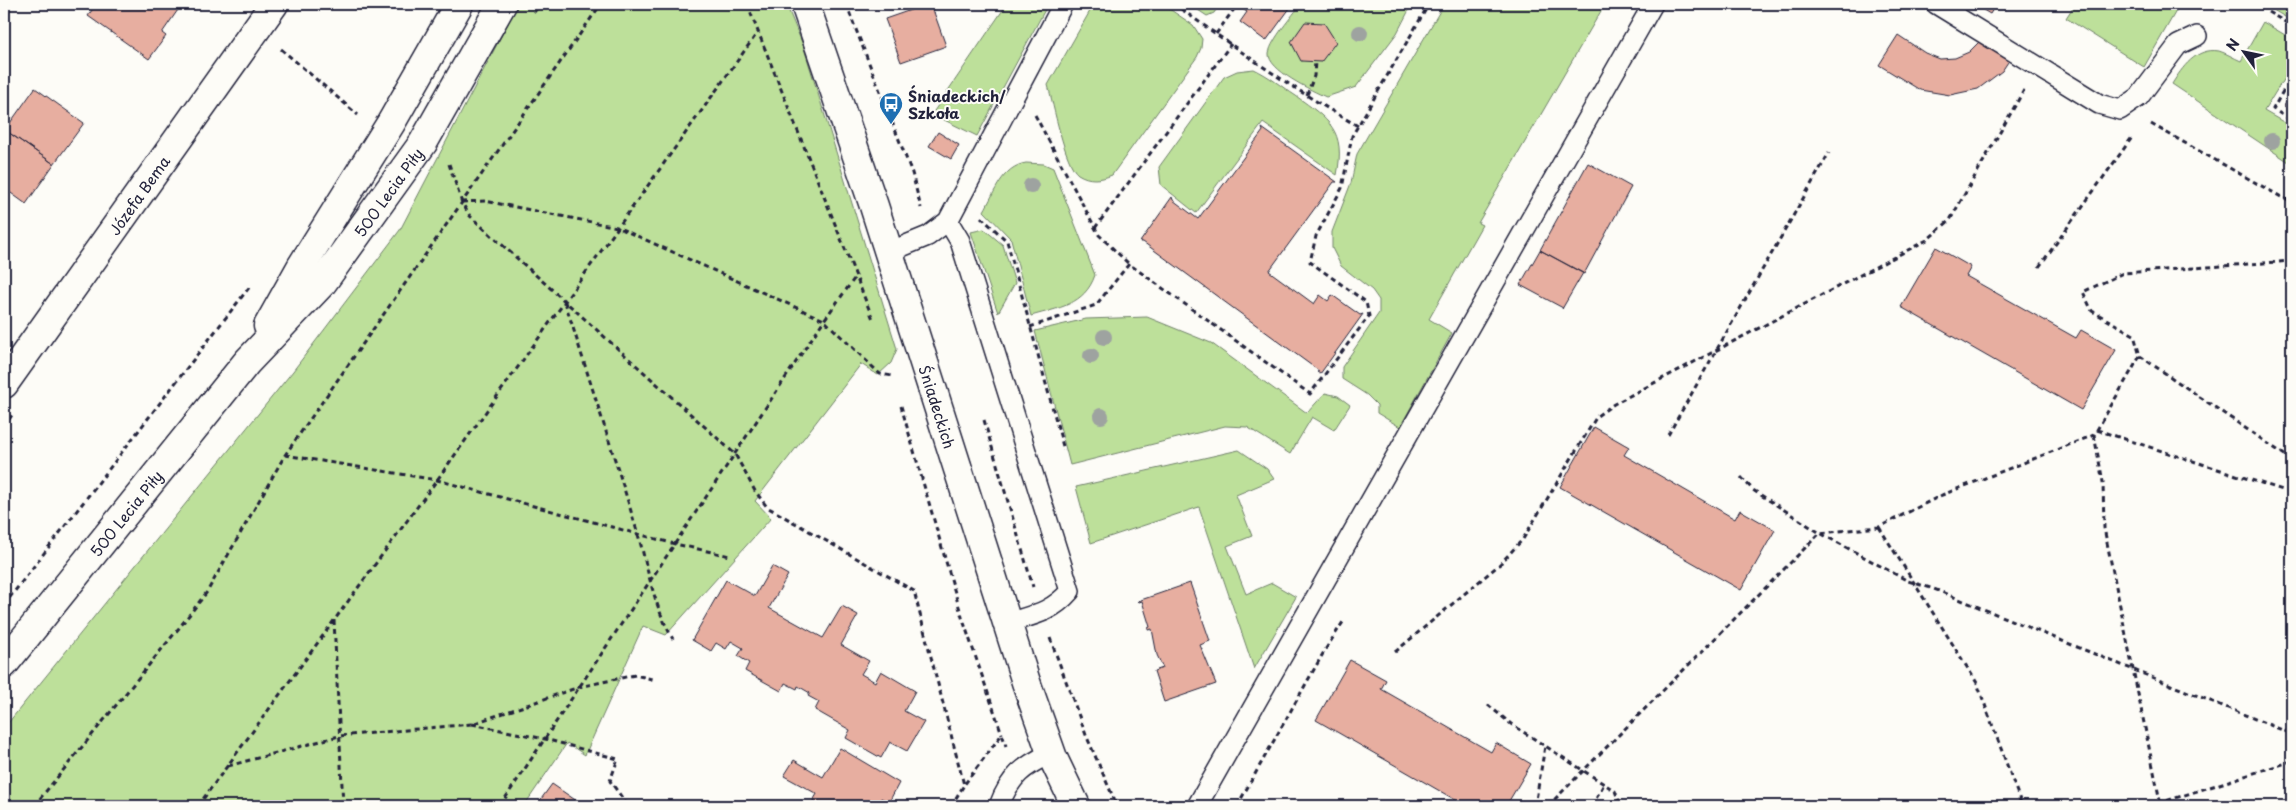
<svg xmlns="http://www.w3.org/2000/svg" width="2296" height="810" viewBox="0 0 2296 810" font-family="'Playpen Sans',sans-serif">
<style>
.green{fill:#bde09a;stroke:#70816a}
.building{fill:#e7aea0;stroke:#22223b}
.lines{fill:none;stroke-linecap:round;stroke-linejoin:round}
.lane-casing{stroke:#22223b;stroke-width:22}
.street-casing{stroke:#22223b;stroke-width:31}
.secondary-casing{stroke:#22223b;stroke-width:31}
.path{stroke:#22223b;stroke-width:3;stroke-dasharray:5 4;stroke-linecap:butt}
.lane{stroke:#fdfcf7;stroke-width:19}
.street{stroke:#fdfcf7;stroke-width:28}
.secondary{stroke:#fdfcf7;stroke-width:28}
.tree{fill:#9ea3a0}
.labels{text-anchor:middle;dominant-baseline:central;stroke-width:4;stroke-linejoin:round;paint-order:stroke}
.poi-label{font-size:15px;font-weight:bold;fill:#22223b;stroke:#fdfcf7;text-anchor:start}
.street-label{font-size:15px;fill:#22223b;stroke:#fdfcf7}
</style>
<rect width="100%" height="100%" fill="#fdfcf7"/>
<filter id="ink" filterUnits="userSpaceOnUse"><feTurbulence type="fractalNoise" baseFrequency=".02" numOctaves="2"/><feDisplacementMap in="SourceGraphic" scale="10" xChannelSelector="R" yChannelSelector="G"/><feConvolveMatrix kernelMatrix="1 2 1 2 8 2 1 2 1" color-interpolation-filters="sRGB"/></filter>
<g filter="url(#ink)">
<path class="green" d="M518,4H786L803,45L897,349L891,363L878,375L861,364L755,501L771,518L666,635L643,626L585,755L567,743L524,806H4V728L293,371L400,230Z
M1007,4H1048L977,136L932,114Z
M1094,4H1162L1193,25L1202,39L1201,48L1197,57L1112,175C1100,180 1089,181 1078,174C1065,165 1053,103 1048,85Z
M1189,4H1220L1214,13L1207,16Z
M1301,4H1406L1409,10L1397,33L1356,87L1326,97C1313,91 1267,70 1269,53C1271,40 1293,15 1301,4Z
M1444,4H1605L1478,223L1482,225L1429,319L1452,333L1400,427L1377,413V405L1367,395L1342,379V367L1379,313V300L1372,290L1341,266L1332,248V232L1351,183L1357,154Z
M2075,4H2180L2144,67L2066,18Z
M2263,4H2292V21Z
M2263,22L2292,39V65L2264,111L2292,127V164L2172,84C2182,68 2196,47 2219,51C2226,53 2234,58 2241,61Z
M1254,69C1269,76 1282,87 1296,96C1329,120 1346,130 1337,175L1263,123L1196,213L1161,185L1159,167L1224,77L1237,71Z
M1026,163L1044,164L1053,168L1095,275C1085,305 1058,308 1031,316L1011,239L984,211C995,192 1002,167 1026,163Z
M984,229L1003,245L1015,283L998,313L971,232Z
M1147,317L1211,343L1307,413L1325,393L1338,396L1350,405L1334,430L1312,417L1290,454L1247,427L1225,426L1070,465L1035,331L1086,319Z
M1239,450L1267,469L1274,479L1236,495L1252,536L1227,546L1246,594L1272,583L1296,597L1254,669L1199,507L1091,543L1076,487Z"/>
<path class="building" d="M96,4H182L162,33L166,36L149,59L88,16Z
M928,4H931L946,46L901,62L885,19Z
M1235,4H1293L1266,41L1240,22L1247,12Z
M1973,4H1996L1990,14Z
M1305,22L1324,23L1336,42L1321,62L1301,61L1291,42Z
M1898,35L1925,53L1940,59L1955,58L1969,52L1981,40L2010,59L2002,71L1978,89L1950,95L1920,90L1879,65Z
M35,88L84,123L54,164L5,130Z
M2292,93V111L2284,106Z
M1262,128L1337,182H1334L1269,271L1314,304L1320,295L1328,301L1332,295L1360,315L1363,314L1320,374L1317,372L1319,371L1143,242H1140L1172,197L1173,200L1198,219L1263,131Z
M5,130L54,164L26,204L4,188V133Z
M938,132L959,145L951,159L929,146Z
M1588,163L1631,187L1584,274L1540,250Z
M1936,247L1971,267L1966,276L2076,338L2081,330L2116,350L2081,410L1901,307Z
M1540,250L1583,273L1562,309L1563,308L1520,285Z
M1594,427L1629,447L1624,455L1735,519L1740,510L1775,530L1741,590L1560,487Z
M772,566L788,575L769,608L823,638L842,606L858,615L841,645L869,661L861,674L875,682L881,671L915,691L904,711L924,722L907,751L890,742L881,758L846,738L850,730L815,710L819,702L808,696L810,693L798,686L797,689L785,683L781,691L745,671L749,663L738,656L743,648L731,641L726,649L716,643L711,651L692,640L726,580L755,596Z
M1190,583L1210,641L1200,645L1216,684L1164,702L1154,671L1163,668L1157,655L1152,629L1148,630V628L1150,627L1142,601L1139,602L1138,601Z
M1350,660L1386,680L1381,689L1491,752L1496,743L1531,764L1506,806H1466L1316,720Z
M840,748L899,783L889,802L881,798L876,806H810L817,794L784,776L794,760L823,777Z
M552,784L584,806H536Z"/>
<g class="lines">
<g class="lane-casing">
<path id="lane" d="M1936,4L2099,104L2120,110L2139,97L2178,45L2197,36
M948,221L960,241L1070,591C1051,613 1033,615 1007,623
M889,252L928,236L948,221L1063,4
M999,806C1010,776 1024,766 1051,753
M1197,806L1653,4"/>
</g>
<g class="street-casing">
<g id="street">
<path id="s1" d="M805,4L874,206L1026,682L1053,758L1076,806"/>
<path id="s2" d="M4,384L274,4"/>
</g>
</g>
<g class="secondary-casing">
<g id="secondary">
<path d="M268,326L301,267L391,123L459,4"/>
<path id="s3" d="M4,664L247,362L323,282L423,143L502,4"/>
</g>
</g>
<path class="path" d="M747,4L873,319
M846,4L912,173L921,208
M1174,4C1234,47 1294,90 1358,126
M534,12L540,4
M2268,12L2292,26
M1216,34L1237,5
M281,49L358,115
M2292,75L2273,109L2292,121
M1307,95L1314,76L1315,61
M1035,115L1099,235L1129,264
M2151,124L2292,203
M449,164L462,203L470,216L735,454L755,491L767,507L914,591L964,785L1002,734L1006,746
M462,202L485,201L617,227L824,320L880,374L893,376
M981,217L1007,241L1064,450
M1095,228L1231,44
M2039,267L2133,136
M565,302C589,379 614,455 637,531C648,568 653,605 673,639
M1030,327L1096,305L1129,264L1310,394L1369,316L1366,302L1310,262L1316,236L1342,188L1352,136L1429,4
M2140,356L2292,460
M901,406L962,617L1002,734
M984,420L1033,587
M4,427L12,415
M2097,430L2292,493
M1668,435L1829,153
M2094,435L2103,482L2104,528L2161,806
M285,455L437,480L675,544L730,556
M1741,477L1753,490L1820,533L1879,527L1942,495L2094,435L2140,356L2134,335L2092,311L2083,292L2123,273L2292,261
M1879,527L1977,683L2022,806
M4,605L251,285
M334,620L343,806
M1050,638L1086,735L1117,806
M1395,652L1500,564L1523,539L1597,416L1614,404L1927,240L1950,220L2024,90
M1488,705L1511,724L1615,791L1621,806
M472,724L545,739L618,759L610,781L628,806
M228,766L339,736L472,724L579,687L635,675L656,680
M34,806L179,628L207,592L285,455L601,4
M198,806L437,480L758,32
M500,806L824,320L857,275
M951,806L964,785
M1237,806L1325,650L1343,622
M1535,806L1545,746
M1548,806L1820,533L1908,581L1934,589L2292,734
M1592,806L1604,784
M2150,806L2292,761"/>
<use href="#lane" class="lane"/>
<use href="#street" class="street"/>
<use href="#secondary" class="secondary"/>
</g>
<g class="tree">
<circle cx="1360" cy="33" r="8"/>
<circle cx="2272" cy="141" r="8"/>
<circle cx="1031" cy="186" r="8"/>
<circle cx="1104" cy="337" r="8"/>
<circle cx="1091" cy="356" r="8"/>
<circle cx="1101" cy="416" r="8"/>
</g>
</g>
<defs>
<g id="bus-pin" transform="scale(1.25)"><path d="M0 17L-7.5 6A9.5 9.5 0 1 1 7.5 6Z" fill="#1f6fb2" stroke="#fdfcf7"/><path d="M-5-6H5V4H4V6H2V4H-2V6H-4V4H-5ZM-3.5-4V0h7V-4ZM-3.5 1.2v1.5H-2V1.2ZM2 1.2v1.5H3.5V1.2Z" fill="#fff"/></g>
</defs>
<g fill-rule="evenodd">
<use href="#bus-pin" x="891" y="104"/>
</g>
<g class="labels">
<g class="poi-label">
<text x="908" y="95">Śniadeckich/<tspan x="908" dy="17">Szkoła</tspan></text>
</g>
<g class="street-label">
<text stroke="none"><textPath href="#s3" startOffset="609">500 Lecia Piły</textPath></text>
<text stroke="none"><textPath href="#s2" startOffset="232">Józefa Bema</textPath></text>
<text stroke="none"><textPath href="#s1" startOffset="424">Śniadeckich</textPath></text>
<text stroke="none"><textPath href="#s3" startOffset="194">500 Lecia Piły</textPath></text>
</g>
</g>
<rect width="2296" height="810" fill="none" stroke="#fdfcf7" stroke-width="20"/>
<rect x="10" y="10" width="2276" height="790" fill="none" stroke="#22223b" stroke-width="2" filter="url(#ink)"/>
<g transform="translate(2244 52) rotate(303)" stroke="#fdfcf7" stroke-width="4" paint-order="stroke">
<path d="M0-4L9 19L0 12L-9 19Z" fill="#22223b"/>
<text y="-8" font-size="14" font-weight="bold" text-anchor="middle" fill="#22223b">N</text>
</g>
</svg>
